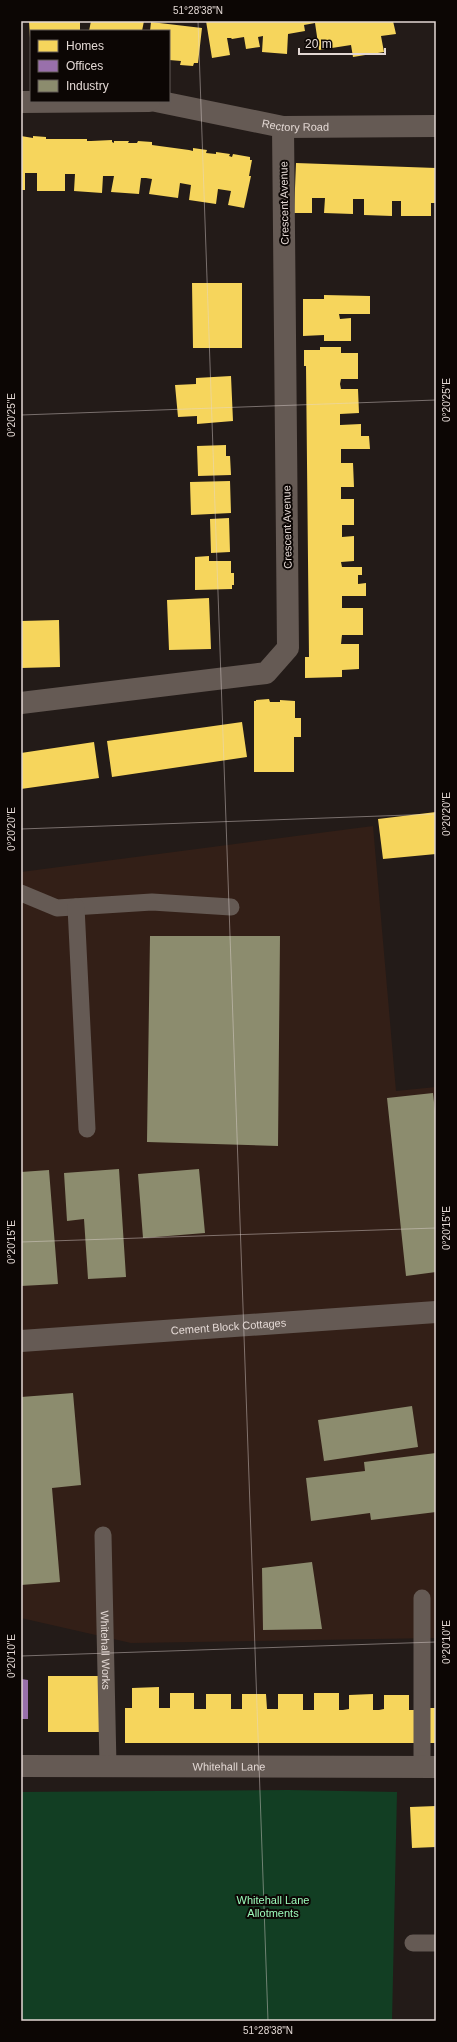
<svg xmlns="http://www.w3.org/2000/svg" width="457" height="2042" viewBox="0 0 457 2042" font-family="Helvetica,sans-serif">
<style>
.built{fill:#331f17}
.green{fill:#123e23}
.homes{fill:#f6d55c}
.offices{fill:#9970ab}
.industry{fill:#8c8c6e}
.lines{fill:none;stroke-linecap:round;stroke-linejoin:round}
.lane{stroke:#655a54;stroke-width:17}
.street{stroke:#655a54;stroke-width:22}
.ticks{fill:none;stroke:#e3d8d4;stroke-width:1;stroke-opacity:0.45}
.labels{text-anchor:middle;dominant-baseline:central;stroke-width:4;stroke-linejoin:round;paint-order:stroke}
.street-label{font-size:11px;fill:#e3d8d4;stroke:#0c0604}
.park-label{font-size:11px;fill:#9dfbbc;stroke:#0c0604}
.neatline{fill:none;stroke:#e3d8d4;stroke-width:1.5}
.ticks-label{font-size:10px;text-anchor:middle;fill:#e3d8d4}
</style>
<rect width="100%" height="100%" fill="#231b18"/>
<path class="built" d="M373,826L396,1091L436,1087V1638L131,1643L21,1618V872Z"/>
<path class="green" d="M288,1790L397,1792L392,2021H21V1792Z"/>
<path class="homes" d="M29,21H80V31H31L30,38Z
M91,21H144L142,31H89Z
M206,21H393L396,34L381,36L384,52L353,57L351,45L319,50L315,23L304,25L305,31L288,34L287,54L262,52L263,36L258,37L260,47L246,49L244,37L232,39L231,38H227L230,55L212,58Z
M151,22L202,28L198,63H194L193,66L180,65L181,61L169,60V31H150Z
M21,136L33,138V136L46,137V139H87V141H91L112,140V142L114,143V141H129L128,143H137L138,141L152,142V145L189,150L193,151V148L207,150L206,153L216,154V152L230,154L229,156L232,157L233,154L250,157V160H252L249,176H251L244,208L228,205L231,191L218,189L216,204L189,200L191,185L180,183L178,198L149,194L152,179L146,178H141L139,194L111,192L114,176H103L102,193L74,191L75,174H65V191H37V173H25V190H21Z
M296,163L436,168V203H431V216H401V201H392V216L364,215V199H353V214L324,213L325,198H312V213H294Z
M192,283H242V348H193Z
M324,295L370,296V314H339L340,319L351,318V341H324V335L303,336V299H324Z
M320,347H341V353H358V379H341L340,384L341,389H358L359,413L340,414V425L361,424V436H369L370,449H341V463H353L354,487H341V499H354V525H342V537L354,536V561L341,562L342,567H362V575H358V584L366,583V596H342V608H363V635H342L341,644H359V669L342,670V677L305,678V657H309L306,366H304V350H320Z
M231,376L233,421L197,424V416L178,417L175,385L196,384V378Z
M226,445V456H230L231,475L198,476L197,446Z
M230,481L231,513L191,515L190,482Z
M229,518L230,552L211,553L210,519Z
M209,556V561H231V573H234V585H232V589L195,590V557Z
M209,598L211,649L169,650L167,600Z
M59,620L60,667L21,668V621Z
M269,699L270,702H280V700L295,701V718H301V737H294V772H254V701H256V700Z
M242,722L247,757L112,777L107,741Z
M94,742L99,778L21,789V753Z
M436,812V854L383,859L378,819Z
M48,1676H102L101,1732H48Z
M159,1687V1708H170V1693H194V1709H206V1694H231V1709H242V1694H266L267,1709H278V1694H303V1710H314V1693H339V1710H343L349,1709V1695L373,1694V1710H379L384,1709V1695H409V1710H416V1743H125V1708H132V1688Z
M430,1708H436V1743H430Z
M436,1806V1847L412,1848L410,1807Z"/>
<path class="offices" d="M21,1679L28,1680V1719H21Z"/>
<path class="industry" d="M150,936H280L278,1146L147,1142Z
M433,1093L436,1120V1272L406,1276L387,1098Z
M119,1169L126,1277L88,1279L84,1219L67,1221L64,1173Z
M199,1169L205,1233L143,1238L138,1174Z
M49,1170L58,1284L21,1286V1172Z
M73,1393L81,1485L52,1488L60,1582L21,1585V1397Z
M412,1406L418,1447L324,1461L318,1420Z
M436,1453V1512L371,1520L370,1513L311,1521L306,1478L365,1471L364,1462Z
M312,1562L322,1629L263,1630L262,1568Z"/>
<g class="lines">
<g class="lane">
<path d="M21,893L57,908L152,902L231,907"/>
<path d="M76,907L87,1129"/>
<path id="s1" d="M103,1535L108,1766"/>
<path d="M422,1598V1767"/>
<path d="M413,1943H436"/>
</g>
<g class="street">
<path id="s2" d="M156,101L283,127L436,126"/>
<path d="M21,102L149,101"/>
<path d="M21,703L266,673L288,648L283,127"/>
<path id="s3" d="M21,1341L436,1312"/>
<path id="s4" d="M21,1766L436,1767"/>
</g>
</g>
<path class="ticks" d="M198,21L268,2021M21,415L436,400M21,829L436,814M21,1242L436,1228M21,1656L436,1642"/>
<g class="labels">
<g class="street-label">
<text stroke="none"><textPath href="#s2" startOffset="142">Rectory Road</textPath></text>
<text transform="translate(284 203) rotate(-91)">Crescent Avenue</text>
<text transform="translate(287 527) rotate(-91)">Crescent Avenue</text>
<text stroke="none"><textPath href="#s3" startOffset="208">Cement Block Cottages</textPath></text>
<text stroke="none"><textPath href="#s1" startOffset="115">Whitehall Works</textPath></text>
<text stroke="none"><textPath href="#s4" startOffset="208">Whitehall Lane</textPath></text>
</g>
<g class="park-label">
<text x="273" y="1900">Whitehall Lane<tspan x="273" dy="13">Allotments</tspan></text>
</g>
</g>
<rect width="457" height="2042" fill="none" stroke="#0c0604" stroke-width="44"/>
<rect x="30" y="30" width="140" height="72" fill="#0c0604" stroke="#625a57"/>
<rect x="38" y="40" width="20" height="12" fill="#f6d55c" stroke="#625a57"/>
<text x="66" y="50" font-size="12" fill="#e3d8d4">Homes</text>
<rect x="38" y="60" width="20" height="12" fill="#9970ab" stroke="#625a57"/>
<text x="66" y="70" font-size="12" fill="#e3d8d4">Offices</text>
<rect x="38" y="80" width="20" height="12" fill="#8c8c6e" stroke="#625a57"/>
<text x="66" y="90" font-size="12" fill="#e3d8d4">Industry</text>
<path d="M299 48v6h86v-6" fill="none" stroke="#e3d8d4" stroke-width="2"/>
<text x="305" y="48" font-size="12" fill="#e3d8d4" stroke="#0c0604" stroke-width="3" paint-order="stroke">20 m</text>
<rect x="22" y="22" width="413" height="1998" class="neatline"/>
<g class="ticks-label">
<text x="198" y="14">51°28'38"N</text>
<text transform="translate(446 400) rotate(-90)" y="4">0°20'25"E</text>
<text transform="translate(11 415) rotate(-90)" y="4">0°20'25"E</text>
<text transform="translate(446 814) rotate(-90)" y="4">0°20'20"E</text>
<text transform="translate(11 829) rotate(-90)" y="4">0°20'20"E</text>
<text transform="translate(446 1228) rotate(-90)" y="4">0°20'15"E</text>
<text transform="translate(11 1242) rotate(-90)" y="4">0°20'15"E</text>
<text transform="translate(446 1642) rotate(-90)" y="4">0°20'10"E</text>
<text transform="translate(11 1656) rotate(-90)" y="4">0°20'10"E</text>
<text x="268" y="2034">51°28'38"N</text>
</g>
</svg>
